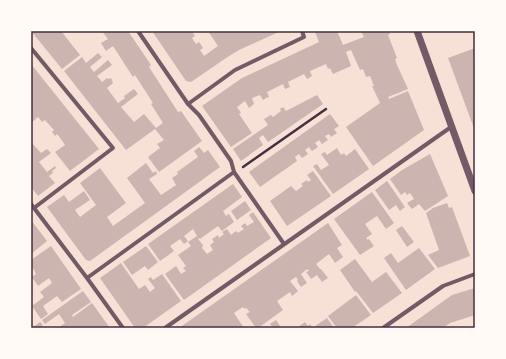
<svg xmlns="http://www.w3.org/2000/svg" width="506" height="359" viewBox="0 0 506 359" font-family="Cabin,sans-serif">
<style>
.building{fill:#ccb4b1}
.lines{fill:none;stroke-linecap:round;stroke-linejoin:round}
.path{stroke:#4a2c40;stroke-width:2.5}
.minor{stroke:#755966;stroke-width:4}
.tertiary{stroke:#755966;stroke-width:7}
.neatline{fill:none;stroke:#4a2c40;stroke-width:1.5}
</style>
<rect width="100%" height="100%" fill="#f7e1d7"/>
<path class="building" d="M31,31H61L80,55L62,69Z
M102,31H128L151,65L149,67L178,112L181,111L202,141L159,172L148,157L160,148L157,144L164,140L155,129L126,150L64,71L82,57L86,63L98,53L102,57L90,67L94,72L108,60L112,65L97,76L102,82L107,78L109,79L111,78L112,80L113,83L107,88L118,103L125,98L124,96L134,89L138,94L121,107L134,122L144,114L156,128L163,123L151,104L153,103L135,75L133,77L113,46L106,51L101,43L108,39Z
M152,31H192L195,36L192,38L196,44L199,42L203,48L200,50L204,56L218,46L208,31H212L213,33L215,31H226V32L228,31H281L239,50L226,58L191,82L186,81Z
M318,31H337L343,45L364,37L361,31H389L390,34L388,35L397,58L395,59L397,65L408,89L388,97L389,99L408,91L424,130L373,166L346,127L380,103L372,86H374L370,76L366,77L363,69L360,70L351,50L346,52L351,66L333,74L330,68L328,69L326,64L310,71L312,76L309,78L307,79L304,74L288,82L290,87L285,89L283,84L267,92L269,97L266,98L263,100L260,95L252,98L254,104L249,108L245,101L237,107L241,113L239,114L252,133L231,147L202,106L242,78L319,42L315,32Z
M475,48V131L448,58Z
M31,64L99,149L70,171L55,152L65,145L61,139L57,134L55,136L52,132L54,130L45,120L42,122L38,117L31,123V116L32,115L31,114Z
M317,95L323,104L268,142L263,135L259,138L263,145L241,161L233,149L268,125L264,119L271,115L273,117L281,111L280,109L283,107L286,111Z
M330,114L339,126L334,129L337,133L331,137L329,134L325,136L328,140L322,144L319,140L315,143L318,147L312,151L309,147L305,150L308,154L302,158L299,154L295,157L297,161L260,187L249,172Z
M31,142L41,153L47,149L51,153L39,162L47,172L55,166L56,168L52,171L53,173L49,176L55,183L38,196L31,187Z
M199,147L204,153L208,150L220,167L90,261L86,260L47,207L64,195L69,202L84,191L90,200L75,210L80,217L96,205L80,183L100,168L126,203L107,217L113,226L145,203L127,178L146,163L153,173L156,171L157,174L149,179L161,195L176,185L172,178L178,174L177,172L198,157L194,151Z
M337,148L341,155L344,153L346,156L355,149L369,169L333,194L313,166L317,164L321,170L329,165L321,154L325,152L327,155Z
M430,154L448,196L425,211L419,204L412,209L407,203L414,199L410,193L407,195L405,192L401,195L390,179L402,170Z
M313,171L331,196L287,226L270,201L291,186L296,191L303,186L301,184L307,180L308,182L311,180L307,175Z
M387,181L405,207L400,211L396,205L389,210L375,190Z
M233,184L242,197L223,211L226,216L229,214L234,222L222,231L218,226L200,239L199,238L198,239L203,245L202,248L207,254L213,250L210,245L214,242L212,239L218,235L219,238L224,234L222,232L227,229L231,235L236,231L238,233L244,229L241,226L245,223L247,226L254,222L249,215L253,212L271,238L184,300L165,274L176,266L181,274L186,271L183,268L186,266L178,255L191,246L188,242L197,236L193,229L184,236L188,241L184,244L180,239L170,246L174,251L160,261L148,244Z
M372,192L394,223L386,229L377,216L365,224L372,234L366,238L368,240L369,239L374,246L360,255L334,219Z
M245,201L251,210L237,220L231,211Z
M447,203L449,208L452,207L470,256L438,268L428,255L439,250L426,213L433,208Z
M31,220L47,241L31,254Z
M328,223L342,245L337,248L343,257L335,263L329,254L316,264L320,269H321L328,278L322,282L317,275L311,279L306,272L309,271L307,269L301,274L307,283L301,287L297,281L298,280L296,277L290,281L298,291L292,296L290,292L277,301L283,310L258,328H256L246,314L250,312L246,308L244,309L243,307L234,313L244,328H179Z
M402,226L414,242L407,247L396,230Z
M51,246L81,289L62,302L57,296L43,306L48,314L41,319L32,306L44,297L40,292L52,283L49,278L38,286L32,277L36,274L33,268L31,269V260Z
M146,246L158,262L148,270L145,266L132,275L123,262Z
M419,248L435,269L406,290L384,258L391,253L398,263Z
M355,259L372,282L386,272L402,293L373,313L356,291L355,292L340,270Z
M121,263L139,289L145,285L150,292L155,288L148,279L151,277L153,280L162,274L181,301L143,328H135L100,278Z
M475,288V315L450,323L443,328H406L452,295Z
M83,291L91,302L72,315L73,317L92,303L110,328H58L65,323L59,314L45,324L42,320Z
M356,295L371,315L352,328H337L328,316Z
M327,318L334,328H313L318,324Z
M276,320L280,326L276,328H273L270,324Z
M40,322L43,325L39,328H32Z
M305,322L308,326L310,324L313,328H297Z"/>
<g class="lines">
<path class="path" d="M243,167L326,109"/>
<path class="minor" d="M138,31L188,104L199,115L231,161L234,172L284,244
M31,48L113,148L34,208
M188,104L235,70L304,37L302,31
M31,204L87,278L123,328
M87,278L234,172
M165,328L451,127
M383,328L443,286L475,274"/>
<path class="tertiary" d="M417,31L475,191"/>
</g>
<rect width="506" height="359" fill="none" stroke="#fffaf5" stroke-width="64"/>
<rect x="32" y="32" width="442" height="295" class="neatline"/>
</svg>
